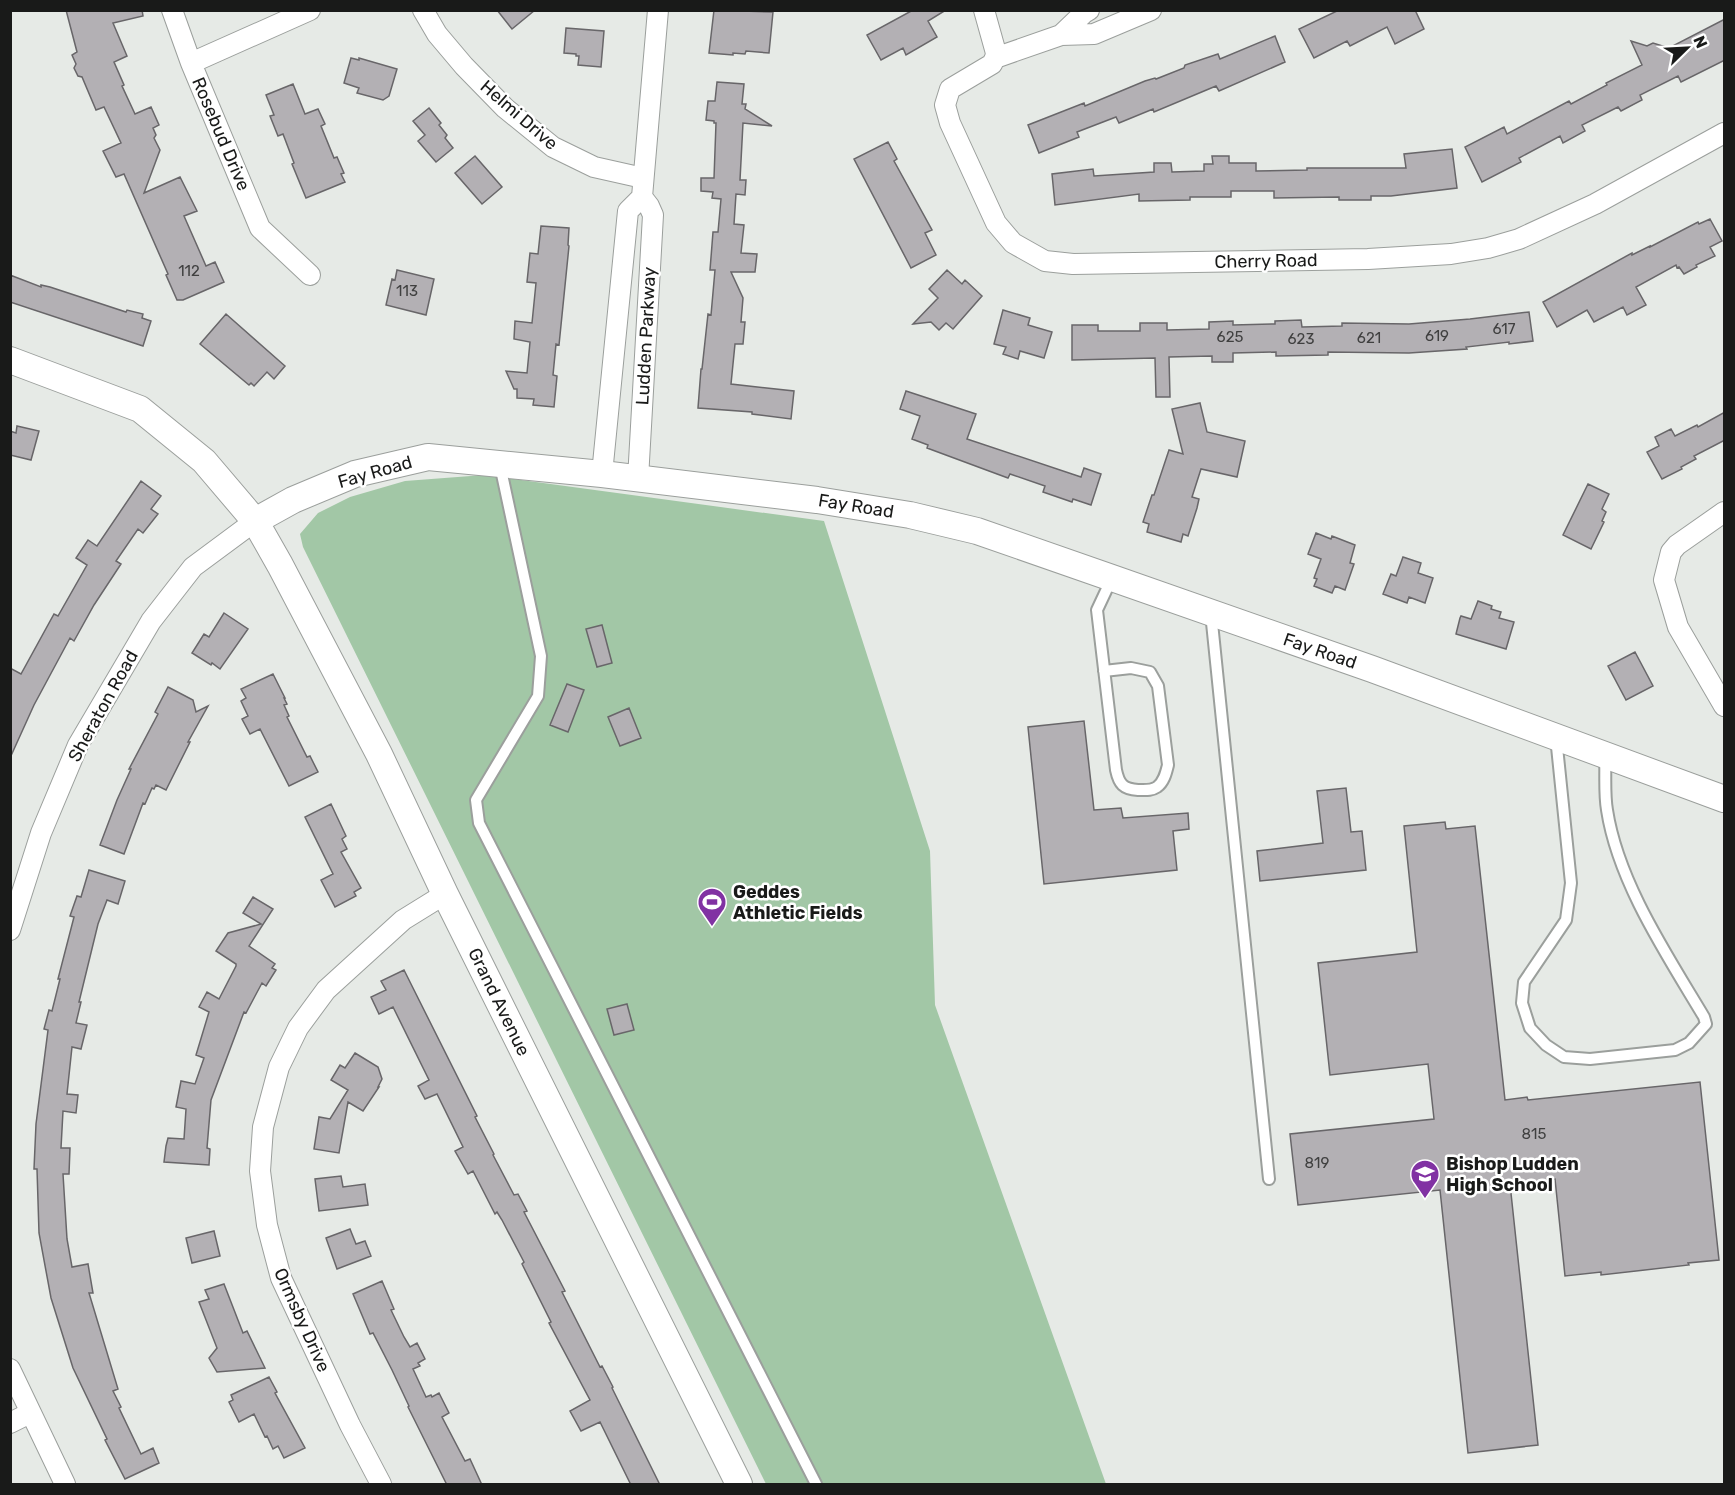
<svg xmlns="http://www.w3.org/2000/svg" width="1735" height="1495" viewBox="0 0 1735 1495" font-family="Rubik,sans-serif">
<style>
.green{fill:#a2c7a6}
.building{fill:#b3b0b4;stroke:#686669;stroke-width:1.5}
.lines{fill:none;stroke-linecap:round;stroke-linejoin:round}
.service-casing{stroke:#9b9f9c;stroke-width:14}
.minor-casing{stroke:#9b9f9c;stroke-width:22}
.tertiary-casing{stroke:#9b9f9c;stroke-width:28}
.service{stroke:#fff;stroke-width:10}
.minor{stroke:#fff;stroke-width:20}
.tertiary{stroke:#fff;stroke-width:26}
.labels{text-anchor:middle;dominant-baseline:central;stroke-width:5;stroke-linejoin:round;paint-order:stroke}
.number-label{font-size:15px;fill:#404040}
.street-label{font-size:18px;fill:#191a19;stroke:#fff}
.poi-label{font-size:18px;font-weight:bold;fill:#191a19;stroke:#fff;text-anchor:start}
</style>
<rect width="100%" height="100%" fill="#e6eae6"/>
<path class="green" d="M484,475L824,521L930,851L935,1005L1106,1484H766L303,547L300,534L318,513L350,497L405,481Z"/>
<path class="building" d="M66,10H142L143,16L113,23L127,56L114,62L124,85L122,86L135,114L151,107L159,125L153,128L156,135L154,138L160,150L144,193L180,177L197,211L184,216L206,266L215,262L224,282L183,300H177L166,275L168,274L124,174L116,177L103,151L121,143L104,107L96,110L82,77L78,76L74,68L76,64L72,55L77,52Z
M497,10H535L512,29Z
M714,10L773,12L769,53L746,51L745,54L733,53V55L709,53Z
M913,10H946L928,21L937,37L906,55L903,48L881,60L867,35Z
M1339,10H1419L1416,12L1424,29L1395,44L1387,27L1350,46L1347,41L1314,58L1299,29Z
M1725,19V60L1681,82L1678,76L1640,95L1642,100L1621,111L1618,107L1582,125L1585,131L1563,143L1560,136L1519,158L1521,162L1482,182L1465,147L1504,127L1507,134L1569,101L1571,104L1607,85L1606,83L1642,65L1631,41L1647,46L1653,43L1669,48Z
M566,28L604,31L601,67L578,65L579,56H576V54L564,53Z
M1275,36L1285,62L1219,91L1216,86L1154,112L1153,109L1119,123L1116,117L1077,132L1079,137L1039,153L1028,125L1084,103L1085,106L1145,81L1155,78L1156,79L1184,68L1185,65L1218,54L1220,59Z
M351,58L359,60V58L397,69L389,96L383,100L357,93L359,88L344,83Z
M717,82L744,84L742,104H746L745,109L772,126L743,123L740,180H746L745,195L736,194L734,224L744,225L741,253L757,254L755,272H731L743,298L741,322H745L743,344H735L731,384L794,391L791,419L752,414V412L698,408L701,369H702L708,314L711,315L715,270H710L713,232H718L721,199L712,198L713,192L701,191V178H714L716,123H714V121L706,120L708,101H715Z
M293,84L305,114L318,109L325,124L321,126L334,158L337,157L344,173L341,174L345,182L306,198L292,164L294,163L283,134L278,136L270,116L274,115L266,95Z
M429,108L441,123L439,125L447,135L445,138L453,148L436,162L418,141L425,135L413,121Z
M888,142L897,159L894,161L932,230L925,233L936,255L911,268L854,159Z
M1452,149L1457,188L1391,196H1371V200H1339V197L1274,198V191H1231V197H1190V200L1139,201V194L1055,205L1052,174L1093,169L1094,176L1154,172V163H1171L1172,172L1204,171V164H1213L1212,156H1229V163H1256V171L1307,170V168H1406L1404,154Z
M475,156L502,187L482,204L455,173Z
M1710,219L1722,241L1710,247L1715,256L1696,265L1697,267L1684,274L1679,267L1677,268L1676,265L1636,287L1646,305L1627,315L1623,307L1594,322L1587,310L1557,327L1543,302L1632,253V255L1650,246V247L1698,222L1699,224Z
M541,226L569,228L568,245L569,246L559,345L556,344L553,375L557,376L554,407L533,405L534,399L517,398V389H514L506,371L527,373L530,342L514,339L515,321L532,323L536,283L527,282L530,253L538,254Z
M397,270L434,279L426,315L386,305L392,279L395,280Z
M947,270L962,284L965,280L982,296L953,329L946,323L939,330L931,322L913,324L938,298L929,289Z
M10,275L41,287V285L50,287L126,312L127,310L143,314L142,318L151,321L143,346L10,302Z
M1003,310L1030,318L1028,325L1052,332L1044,358L1020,351L1018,359L1003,354L1006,347L994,344Z
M1529,312L1533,341L1509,344V342L1466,347L1467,349L1409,353L1328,352V355L1276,356V352L1233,353V362H1212V356L1169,357L1170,397H1156L1155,358L1072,360V325H1098V331H1140V323H1167V330L1209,329V322L1233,321V325L1275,324V321L1301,320L1302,327L1342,326V323L1409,324L1470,319Z
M226,314L285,366L274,379L267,372L254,386L251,383L249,385L200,344Z
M906,391L976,414L967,439L1081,477L1084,468L1101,474L1091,505L1073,499L1072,502L1043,492L1045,486L1010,474L1008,478L989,471L927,448L928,445L912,439L920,416L900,409Z
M1200,403L1207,432L1245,441L1237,477L1201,469L1192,497L1199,499L1197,508L1188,536L1183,534L1181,542L1147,532L1149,524L1143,522L1152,495H1154L1169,450L1183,454L1172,409Z
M1725,412V440L1694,456L1696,459L1681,467L1682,469L1662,479L1647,452L1659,446L1655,437L1671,429L1675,436L1697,425L1698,427Z
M17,426L39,431L31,460L10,455V431L16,433Z
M141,481L161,496L151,509L158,514L143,533L138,529L116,561L121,564L94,605L74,641L70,638L34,705L10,758V668L21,674L54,614L58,616L87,565L76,558L88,540L97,546Z
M1588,484L1609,494L1602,509L1606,512L1602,521L1604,522L1591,549L1563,535Z
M1316,533L1331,539L1332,536L1355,545L1350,563L1354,564L1345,590L1335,586L1332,593L1314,586L1317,579L1314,578L1321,559L1308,554Z
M1403,557L1421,563L1418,573L1433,578L1425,603L1409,597L1407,603L1383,594L1391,574L1396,576Z
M1478,601L1492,606L1491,609L1501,612L1499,618L1514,622L1506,649L1456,634L1460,618L1461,616L1471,619Z
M224,613L248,629L220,669L212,663L211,665L192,653L204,634L209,637Z
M602,625L612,663L597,667L586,629Z
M1635,652L1653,686L1626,700L1608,666Z
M273,674L285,698H284L287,704L284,705L289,716L287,717L307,757L310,756L318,772L289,786L260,729L250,734L242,719L248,716L241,701L246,698L241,689Z
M567,684L584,690L568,732L550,725Z
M168,687L193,700L196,712L208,706L188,742H190L166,790L156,785L154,789L152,788L145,804L143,803L124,854L100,845L117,800L131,769H129L158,714L155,712Z
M629,708L641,738L620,746L608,717Z
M1084,721L1094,810L1121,808L1123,818L1188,813L1189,829L1173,831L1177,870L1044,884L1028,727Z
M1346,788L1351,832L1362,831L1366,870L1260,881L1257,851L1323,843L1317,791Z
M331,804L346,836L342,839L347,849L341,852L361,888L354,892L356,896L335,907L321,880L333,874L305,817Z
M1445,822L1446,829L1475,826L1505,1100L1527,1097L1528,1100L1700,1082L1719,1260L1688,1263L1689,1265L1601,1275V1272L1565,1276L1555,1179L1510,1184L1538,1445L1468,1453L1440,1190L1298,1205L1290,1134L1434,1119L1428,1064L1330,1075L1318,963L1417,952L1404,826Z
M89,870L125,881L118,904L107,900L98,924L79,1002H81L76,1023L87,1025L81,1049L72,1047L67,1094L78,1095L76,1113L63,1111L61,1148H70L69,1174H63L67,1239L72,1267L88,1264L93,1293H89L118,1389L113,1391L121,1407L119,1408L141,1454L153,1448L159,1463L125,1479L105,1440L107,1439L73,1368L51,1298L39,1233L37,1169H34L36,1124L48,1030L44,1029L49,1010L52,1011L60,979H58L74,917L70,916L77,896L81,897Z
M253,897L273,909L249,946L275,964L272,968L276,970L266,986L262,983L246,1013L244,1012L211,1100L207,1148L210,1149L209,1165L164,1162L166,1146L168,1138L184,1139L186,1109L176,1107L181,1081L195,1084L204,1058L196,1055L209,1012L199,1007L207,992L219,999L236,966V964L216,951L228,933L261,924L243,913Z
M404,970L477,1116L475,1117L494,1154L493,1155L514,1195L518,1194L527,1211L524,1212L565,1291L562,1292L600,1367L602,1366L613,1387L612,1388L660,1485H631L600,1422L581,1431L570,1411L590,1400L549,1323L551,1322L522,1264L524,1262L502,1220L497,1212L495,1214L473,1171L468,1174L455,1151L463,1147L437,1094L425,1099L418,1086L429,1080L393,1007L379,1014L371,997L386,990L381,981Z
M627,1004L634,1030L614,1035L607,1009Z
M355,1053L378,1067L382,1079L378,1087H379L363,1111L348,1102L339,1153L314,1149L319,1117L330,1119L348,1090L331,1080L340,1065L345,1068Z
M341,1176L343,1187L365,1184L368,1205L319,1211L315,1179Z
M350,1229L356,1244L365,1241L371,1256L337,1269L326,1238Z
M214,1231L220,1256L192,1263L186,1238Z
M382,1281L394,1309L391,1310L404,1337L410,1347L417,1343L425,1359L418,1363L420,1366L413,1369L426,1397L431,1395L432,1397L439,1393L449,1413L442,1417L465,1461L470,1459L482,1485H447L408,1407L409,1406L392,1370L373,1333L370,1334L353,1294Z
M224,1284L243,1333L247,1331L265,1368L217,1372L209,1358L217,1348L199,1302L209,1299L205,1290Z
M269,1377L277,1392L275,1393L305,1448L284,1458L278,1446L273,1449L267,1436L265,1437L254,1414L239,1422L229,1402L233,1400L231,1395Z"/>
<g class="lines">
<g class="service-casing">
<path id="service" d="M500,465L541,656L538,696L476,800L479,823L816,1484
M1211,613L1269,1179
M1104,671L1131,668L1150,672L1158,686L1168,765C1166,773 1164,782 1157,787C1151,791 1145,790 1138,790C1123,789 1119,784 1116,770L1097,610L1112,578
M1556,737L1571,883L1566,920L1524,982L1522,1003L1530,1028L1546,1045L1564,1057L1590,1059L1675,1050L1689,1043L1706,1024L1704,1017C1667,955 1618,882 1607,810C1604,793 1606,773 1605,755"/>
</g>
<g class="minor-casing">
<path id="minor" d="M172,10L191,63
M423,10L437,34L464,66L505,108L553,147L594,167L643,178
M984,10L996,53L995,58
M1061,35L1084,13L1089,10
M995,58L992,64L950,89L945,105L950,123L996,223L1013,243L1045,261L1073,264L1368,259L1451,254L1488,248L1519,239L1595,204L1724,133
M995,58L1061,35L1094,34L1151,10
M310,275L260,228L191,63L310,10
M602,474L628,211L642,197L658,10
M638,479L653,215L649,206L642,197
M1724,512L1677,545L1671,552L1664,580L1678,627L1724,706
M10,930L41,833L78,745L151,621L193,567L255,521
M10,1369L65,1484
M10,1423L30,1413
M381,1484L350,1425L281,1278L267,1225L260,1171L263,1127L279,1067L298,1028L326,990L403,920L445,894"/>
</g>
<g class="tertiary-casing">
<path id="tertiary" d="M10,360L140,409L204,461L255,521L280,565L379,754L445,894L739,1484
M255,521L293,500L355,474L428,457L602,474L817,500L910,515L977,531L1112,578L1372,669L1724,799"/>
</g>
<use href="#service" class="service"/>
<use href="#minor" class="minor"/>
<use href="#tertiary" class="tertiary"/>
</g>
<defs>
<g id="stadium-pin" transform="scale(1.5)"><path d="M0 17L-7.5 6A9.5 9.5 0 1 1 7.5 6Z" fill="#8132a3" stroke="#fff"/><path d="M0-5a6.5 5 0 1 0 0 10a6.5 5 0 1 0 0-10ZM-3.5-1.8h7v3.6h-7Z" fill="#fff"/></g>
<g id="school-pin" transform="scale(1.5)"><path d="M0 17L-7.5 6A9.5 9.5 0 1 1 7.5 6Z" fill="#8132a3" stroke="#fff"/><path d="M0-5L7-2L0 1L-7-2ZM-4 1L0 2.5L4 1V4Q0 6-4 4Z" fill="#fff"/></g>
</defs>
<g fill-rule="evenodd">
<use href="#stadium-pin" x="712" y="902"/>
<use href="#school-pin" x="1425" y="1174"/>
</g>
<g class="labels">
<g class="number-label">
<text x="189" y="271">112</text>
<text x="407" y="291">113</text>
<text x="1504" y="329">617</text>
<text x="1437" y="336">619</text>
<text x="1230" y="337">625</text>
<text x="1369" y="338">621</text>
<text x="1301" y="339">623</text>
<text x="1534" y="1134">815</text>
<text x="1317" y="1163">819</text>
</g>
<g class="street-label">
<text transform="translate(519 115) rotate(41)">Helmi Drive</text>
<text transform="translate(221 134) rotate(67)">Rosebud Drive</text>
<text transform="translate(1266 261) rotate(-1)">Cherry Road</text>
<text transform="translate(646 336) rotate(-87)">Ludden Parkway</text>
<text transform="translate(375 472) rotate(-16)">Fay Road</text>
<text transform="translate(856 506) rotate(9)">Fay Road</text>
<text transform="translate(1320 651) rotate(19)">Fay Road</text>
<text transform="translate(103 706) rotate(-61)">Sheraton Road</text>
<text transform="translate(499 1002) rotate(64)">Grand Avenue</text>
<text transform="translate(302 1320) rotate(66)">Ormsby Drive</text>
</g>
<g class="poi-label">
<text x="733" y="892">Geddes<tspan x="733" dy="21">Athletic Fields</tspan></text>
<text x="1446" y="1164">Bishop Ludden<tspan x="1446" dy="21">High School</tspan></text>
</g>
</g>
<rect width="1735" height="1495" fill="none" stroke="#191a19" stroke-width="24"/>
<g transform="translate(1687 48) rotate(66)" stroke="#ffffff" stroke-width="4.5" paint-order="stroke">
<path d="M0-4.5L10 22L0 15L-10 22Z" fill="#191a19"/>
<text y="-9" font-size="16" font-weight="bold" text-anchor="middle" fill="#191a19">N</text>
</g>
</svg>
